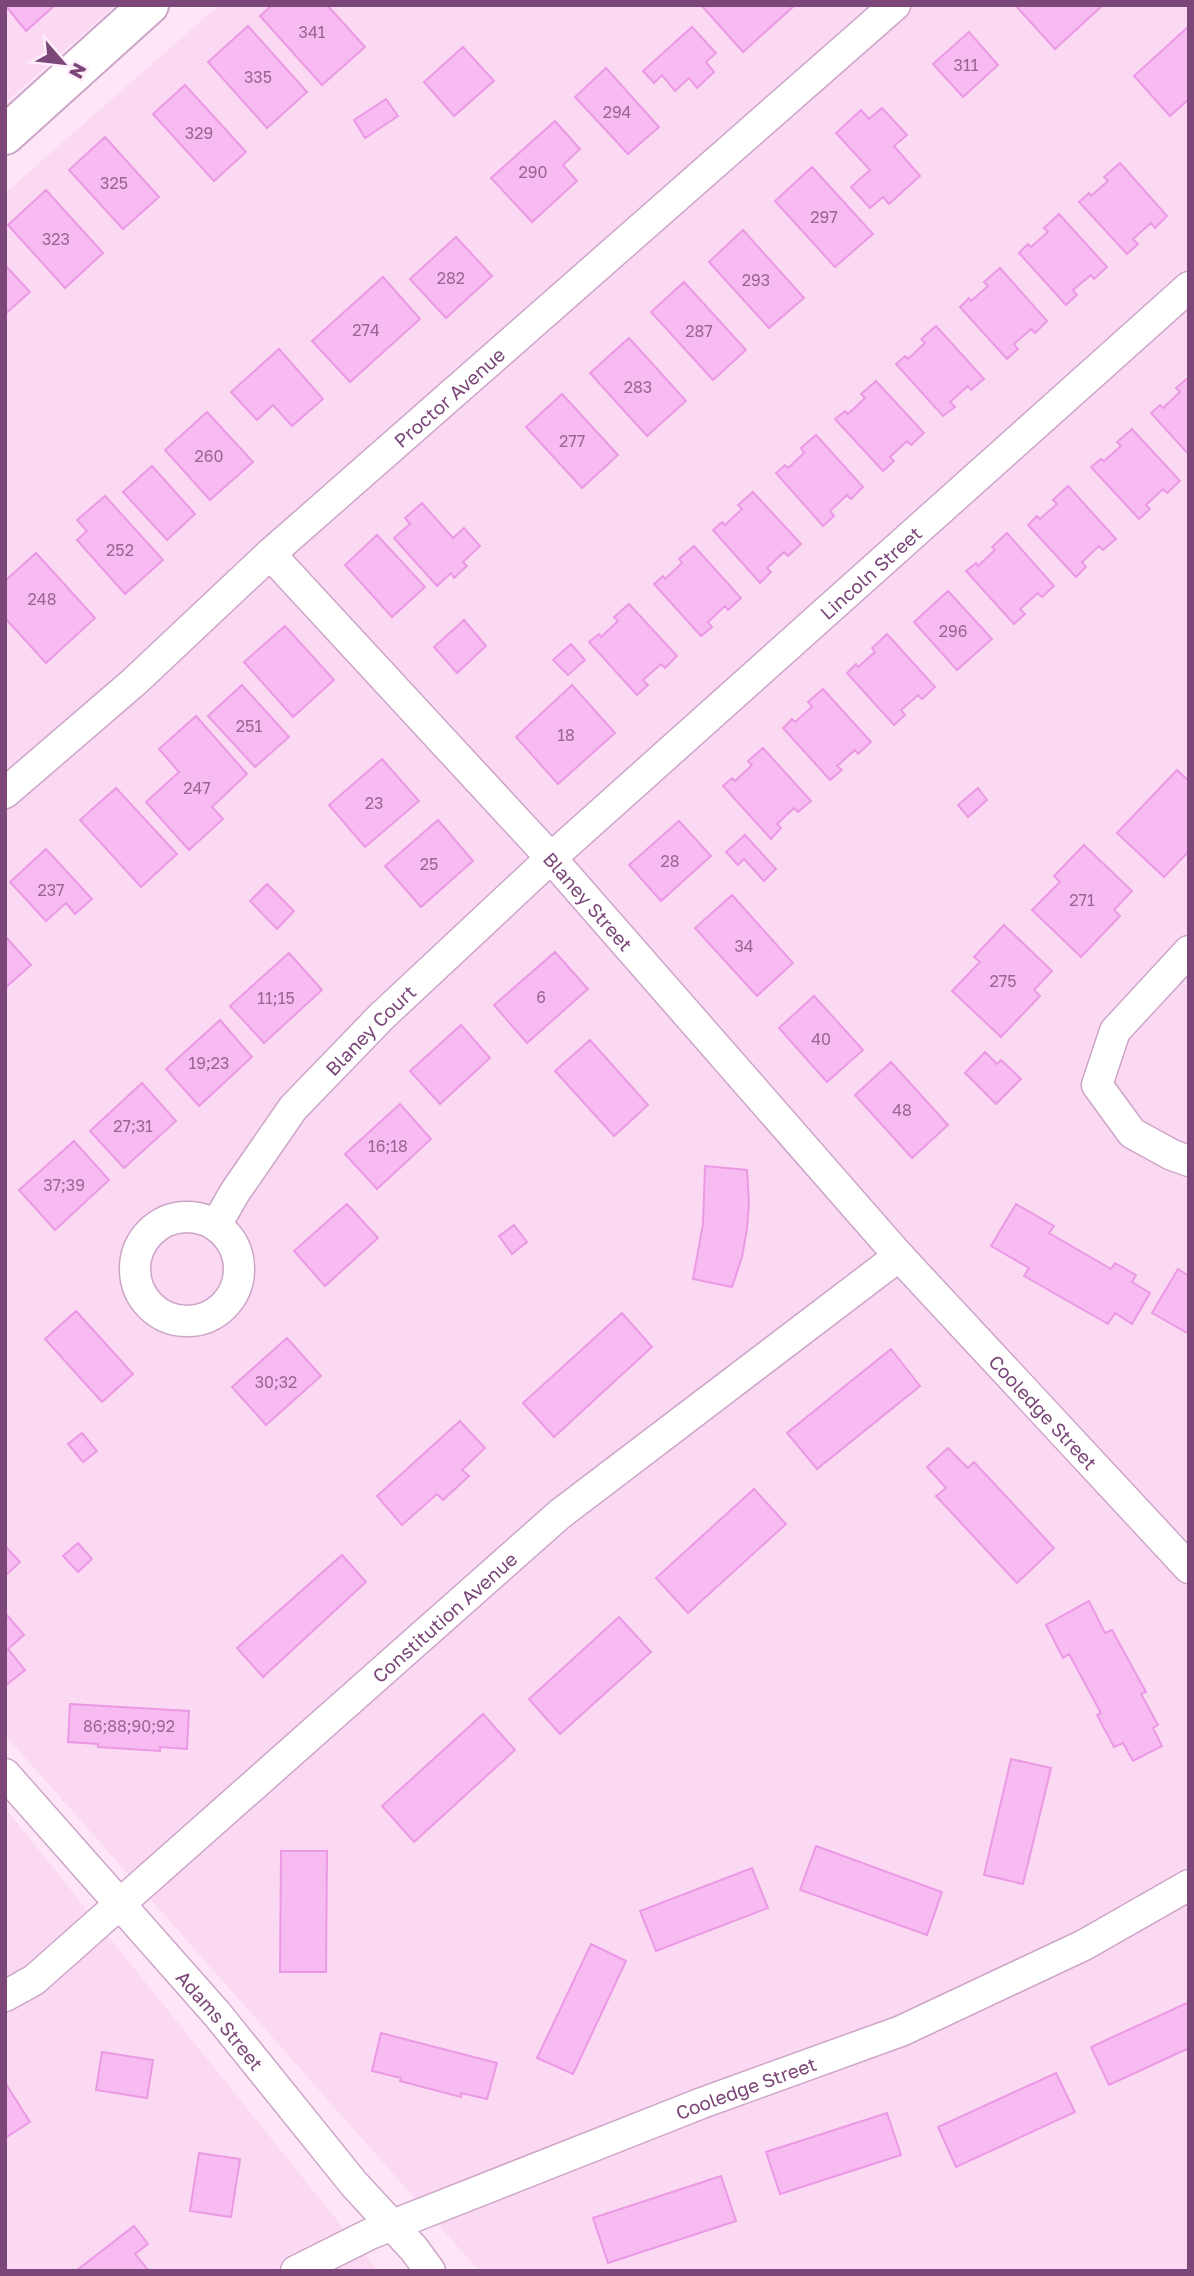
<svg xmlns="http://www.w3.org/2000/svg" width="1194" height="2276" viewBox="0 0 1194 2276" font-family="'Golos Text',sans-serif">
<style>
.residential{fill:#fcd9f3}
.building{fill:#f7bbf1;stroke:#eb99e4;stroke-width:2}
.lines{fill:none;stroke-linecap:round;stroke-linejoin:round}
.minor-casing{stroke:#cda5c8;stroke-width:33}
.tertiary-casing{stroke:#cda5c8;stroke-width:42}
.minor{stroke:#fff;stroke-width:30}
.tertiary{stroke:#fff;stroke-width:38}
.labels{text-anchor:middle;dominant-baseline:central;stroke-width:5;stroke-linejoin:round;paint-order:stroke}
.number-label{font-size:16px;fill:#9a6496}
.street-label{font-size:19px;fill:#7b4778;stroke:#ffeefa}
</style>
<rect width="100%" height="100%" fill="#fee6f7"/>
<path class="residential" d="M5,5H116L5,103Z
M219,5H1189V2271H479L5,1735V193Z
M5,1808L378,2271H5Z"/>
<path class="building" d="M5,5H55L26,31Z
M272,5H327L365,47L322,85L260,16Z
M701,5H795L743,52Z
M1015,5H1103L1055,49Z
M248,26L307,92L267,128L208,62Z
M1189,26V99L1170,116L1134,76Z
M692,27L716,53L706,62L714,72L697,88L689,78L675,91L662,75L654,83L643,71Z
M969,32L998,65L963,97L933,64Z
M463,47L494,81L454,116L424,82Z
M606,68L659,127L628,154L575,97Z
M185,85L246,152L214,181L153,114Z
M386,99L398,116L365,138L354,120Z
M882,108L907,135L894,146L920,176L889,204L883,197L870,208L851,187L870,170L836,133L861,110L869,119Z
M555,121L580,149L563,165L577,181L532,222L491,178Z
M105,137L159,197L123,229L69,170Z
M1120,163L1167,216L1155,228L1151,223L1133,239L1138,244L1127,254L1079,202L1089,193L1091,196L1108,181L1104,177Z
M812,167L873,234L835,267L775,201Z
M46,190L103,253L65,288L8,225Z
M1059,214L1107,267L1094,279L1091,275L1073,290L1077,295L1066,305L1019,253L1028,244L1031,247L1048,232L1044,228Z
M743,230L804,298L769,328L709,262Z
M456,237L492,276L446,318L410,279Z
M5,265L30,292L5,314Z
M1000,268L1047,321L1035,333L1031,329L1014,344L1018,349L1007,359L960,307L969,298L971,301L988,286L984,282Z
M383,277L420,319L350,382L312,341Z
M684,282L746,350L713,380L651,312Z
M936,326L984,379L971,390L968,386L950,402L955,407L943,416L896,364L905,356L908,359L925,343L921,339Z
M629,338L686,401L647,436L590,373Z
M279,349L323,399L292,426L273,405L257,420L231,392Z
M1189,377V455L1151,413L1160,405L1163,408L1180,392L1176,388Z
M876,381L924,433L911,445L907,441L890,457L894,461L883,471L835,419L845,411L848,414L865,398L861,394Z
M562,394L618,455L582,488L526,427Z
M207,412L253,462L210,500L165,450Z
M1132,429L1180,481L1167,493L1163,489L1146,505L1150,509L1139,519L1091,467L1101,459L1104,461L1121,446L1117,442Z
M816,435L863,487L851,499L847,495L830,511L834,516L823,526L776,473L785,465L788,468L804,453L801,448Z
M152,466L195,514L167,540L123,492Z
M1068,486L1116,539L1103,550L1099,546L1082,562L1086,567L1076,577L1028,525L1037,516L1040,519L1057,504L1053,500Z
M753,492L801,544L788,556L784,552L767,568L771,572L760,583L713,530L722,522L725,525L742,509L738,505Z
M105,496L163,560L125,594L77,540L87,531L77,520Z
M422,503L453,538L464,528L480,546L463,562L467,566L454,578L451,573L437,586L394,538L410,524L405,518Z
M1007,533L1054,586L1042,597L1038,593L1020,609L1025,614L1014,624L966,571L976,563L978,566L995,550L992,547Z
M377,535L425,587L392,617L345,565Z
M694,546L741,598L728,610L725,606L708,622L712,627L701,636L654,584L663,576L665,579L682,563L679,559Z
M36,553L95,618L46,663L5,618V581Z
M948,591L992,639L957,670L914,622Z
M629,604L677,656L665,668L661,664L643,680L648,685L637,695L589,642L599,634L601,637L618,621L614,617Z
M464,620L486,646L457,673L434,647Z
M285,626L334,680L293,717L244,662Z
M887,634L935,687L922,699L918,695L901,710L905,715L894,725L847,673L856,664L858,667L875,652L872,648Z
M571,644L585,660L568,675L553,660Z
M242,685L289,737L255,767L208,716Z
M572,685L615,733L558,784L516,737Z
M823,689L871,742L858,754L855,750L837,766L842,770L830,780L783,728L792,719L795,722L812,707L808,702Z
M196,716L247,774L212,807L223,819L189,850L146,802L179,772L159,749Z
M763,748L811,801L798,812L794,808L777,824L781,828L771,839L723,786L732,778L735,781L752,765L748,761Z
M382,759L419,801L365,847L329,805Z
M1177,770L1189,781V851L1164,877L1117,833Z
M116,788L177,854L141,887L80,820Z
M978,788L987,800L968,817L958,805Z
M438,820L473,861L421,907L385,866Z
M679,821L711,856L661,901L629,865Z
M745,835L776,869L764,881L744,859L738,865L726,852Z
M1084,845L1132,891L1114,910L1120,916L1081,957L1032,910L1060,882L1054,876Z
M46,849L92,899L75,914L66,903L46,921L10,882Z
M267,884L294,911L277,929L250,901Z
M732,895L793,963L757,996L695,928Z
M1004,925L1052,971L1034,990L1040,996L1001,1037L952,991L980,962L974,957Z
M5,936L31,965L5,988Z
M555,952L588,989L527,1043L494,1005Z
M289,953L322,990L264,1043L230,1006Z
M814,996L863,1050L827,1082L779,1028Z
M220,1020L252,1057L199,1106L166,1069Z
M461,1025L490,1058L440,1104L410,1071Z
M590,1040L648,1105L614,1136L555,1071Z
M985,1052L997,1064L1001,1060L1021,1079L996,1104L965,1073Z
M891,1062L948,1125L912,1158L855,1095Z
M142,1083L176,1121L124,1168L90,1131Z
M400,1104L431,1139L377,1189L345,1154Z
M74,1141L109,1180L55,1230L19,1190Z
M705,1166L747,1170L749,1202L747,1229L742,1257L732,1287L693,1279L703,1224Z
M347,1204L378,1238L325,1286L294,1251Z
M1016,1204L1054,1226L1049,1233L1111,1269L1115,1263L1136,1275L1132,1282L1150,1293L1132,1324L1115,1313L1108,1324L1024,1276L1029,1268L991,1246Z
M514,1225L527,1242L512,1254L499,1236Z
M1178,1269L1189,1276V1334L1152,1313Z
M76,1311L133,1374L102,1402L45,1339Z
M622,1313L652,1347L554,1437L523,1403Z
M287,1338L321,1376L266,1425L232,1387Z
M891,1349L920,1386L817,1469L787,1433Z
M460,1421L485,1448L462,1470L469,1476L443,1500L437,1494L402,1525L377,1496Z
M82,1433L97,1451L83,1462L68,1444Z
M948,1448L968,1468L974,1462L1054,1548L1017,1583L936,1496L946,1488L927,1467Z
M754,1489L786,1524L688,1613L656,1578Z
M78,1543L92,1559L78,1572L63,1556Z
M5,1546L20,1562L5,1576Z
M342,1555L366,1582L263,1677L237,1648Z
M1089,1601L1105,1633L1112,1630L1146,1692L1141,1694L1158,1725L1153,1728L1162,1746L1133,1761L1123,1743L1114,1747L1097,1715L1101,1713L1069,1654L1063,1658L1046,1625Z
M6,1614L24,1635L8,1649L25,1670L5,1686Z
M619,1617L651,1652L560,1734L529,1699Z
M70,1704L189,1711L187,1749L160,1747V1751L98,1747V1744L68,1742Z
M483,1714L515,1750L414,1842L382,1806Z
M1011,1759L1051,1768L1023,1884L984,1875Z
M816,1846L942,1892L927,1935L800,1890Z
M281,1851H327L326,1972H280Z
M752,1868L768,1908L656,1951L640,1911Z
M591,1944L626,1961L573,2074L537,2058Z
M1189,2002V2048L1109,2085L1091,2047Z
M381,2033L497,2063L487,2099L461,2093V2097L400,2081L401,2078L372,2071Z
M102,2052L153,2060L147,2098L96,2090Z
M1056,2073L1075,2112L956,2167L938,2127Z
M6,2084L30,2122L5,2138V2085Z
M887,2113L901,2155L780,2194L766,2152Z
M199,2153L240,2159L231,2217L190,2211Z
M721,2176L736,2221L608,2263L593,2218Z
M134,2226L148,2244L135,2254L148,2270L76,2271Z"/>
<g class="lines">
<g class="minor-casing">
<g id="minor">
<path id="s1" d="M270,554L551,858L899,1256L1189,1568"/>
<path id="s2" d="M5,793L134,682L270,554L895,5"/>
<path d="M1189,951L1115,1031L1097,1085L1132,1133L1172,1155L1189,1161"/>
<circle cx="187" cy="1269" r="52"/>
<path id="s3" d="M216,1225L235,1192L293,1108L381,1017L551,858L1189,287"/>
<path id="s4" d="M5,1774L217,2014L354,2184L414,2249L430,2271"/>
<path id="s5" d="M5,1996L34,1980L560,1514L899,1256"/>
<path id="s6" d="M296,2271L370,2234L702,2103L901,2031L1084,1945L1189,1885"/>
</g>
</g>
<g class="tertiary-casing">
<path id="tertiary" d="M5,135L149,5"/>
</g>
<use href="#minor" class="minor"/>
<use href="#tertiary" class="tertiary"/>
</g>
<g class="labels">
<g class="number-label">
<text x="312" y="32">341</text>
<text x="966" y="65">311</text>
<text x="258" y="77">335</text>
<text x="617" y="112">294</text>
<text x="199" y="133">329</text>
<text x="533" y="172">290</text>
<text x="114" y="183">325</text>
<text x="824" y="217">297</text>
<text x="56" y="239">323</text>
<text x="451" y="278">282</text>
<text x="756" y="280">293</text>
<text x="366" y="330">274</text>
<text x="699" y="331">287</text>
<text x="638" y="387">283</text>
<text x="572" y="441">277</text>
<text x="209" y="456">260</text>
<text x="120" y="550">252</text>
<text x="42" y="599">248</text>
<text x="953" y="631">296</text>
<text x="249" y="726">251</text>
<text x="566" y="735">18</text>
<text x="197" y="788">247</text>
<text x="374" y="803">23</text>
<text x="670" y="861">28</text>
<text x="429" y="864">25</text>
<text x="51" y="890">237</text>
<text x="1082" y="900">271</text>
<text x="744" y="946">34</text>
<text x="1003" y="981">275</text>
<text x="541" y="997">6</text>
<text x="276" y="998">11;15</text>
<text x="821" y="1039">40</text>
<text x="209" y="1063">19;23</text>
<text x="902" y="1110">48</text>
<text x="133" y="1126">27;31</text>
<text x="388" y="1146">16;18</text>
<text x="64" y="1185">37;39</text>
<text x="276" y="1382">30;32</text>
<text x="129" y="1726">86;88;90;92</text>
</g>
<g class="street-label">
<text stroke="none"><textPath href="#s2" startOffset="595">Proctor Avenue</textPath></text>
<text stroke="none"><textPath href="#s3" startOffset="928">Lincoln Street</textPath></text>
<text stroke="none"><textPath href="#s1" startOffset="471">Blaney Street</textPath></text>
<text stroke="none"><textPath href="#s3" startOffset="250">Blaney Court</textPath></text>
<text stroke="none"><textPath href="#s1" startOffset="1155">Cooledge Street</textPath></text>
<text stroke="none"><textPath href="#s5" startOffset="581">Constitution Avenue</textPath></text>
<text stroke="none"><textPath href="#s4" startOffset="327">Adams Street</textPath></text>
<text stroke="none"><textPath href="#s6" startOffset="486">Cooledge Street</textPath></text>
</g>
</g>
<rect width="1194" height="2276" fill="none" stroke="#7b4778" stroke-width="14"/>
<g transform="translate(63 63) rotate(118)" stroke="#ffeefa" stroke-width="5" paint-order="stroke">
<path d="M0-5L12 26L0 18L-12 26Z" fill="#7b4778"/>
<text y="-10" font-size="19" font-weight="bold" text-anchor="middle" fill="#7b4778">N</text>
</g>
</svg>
